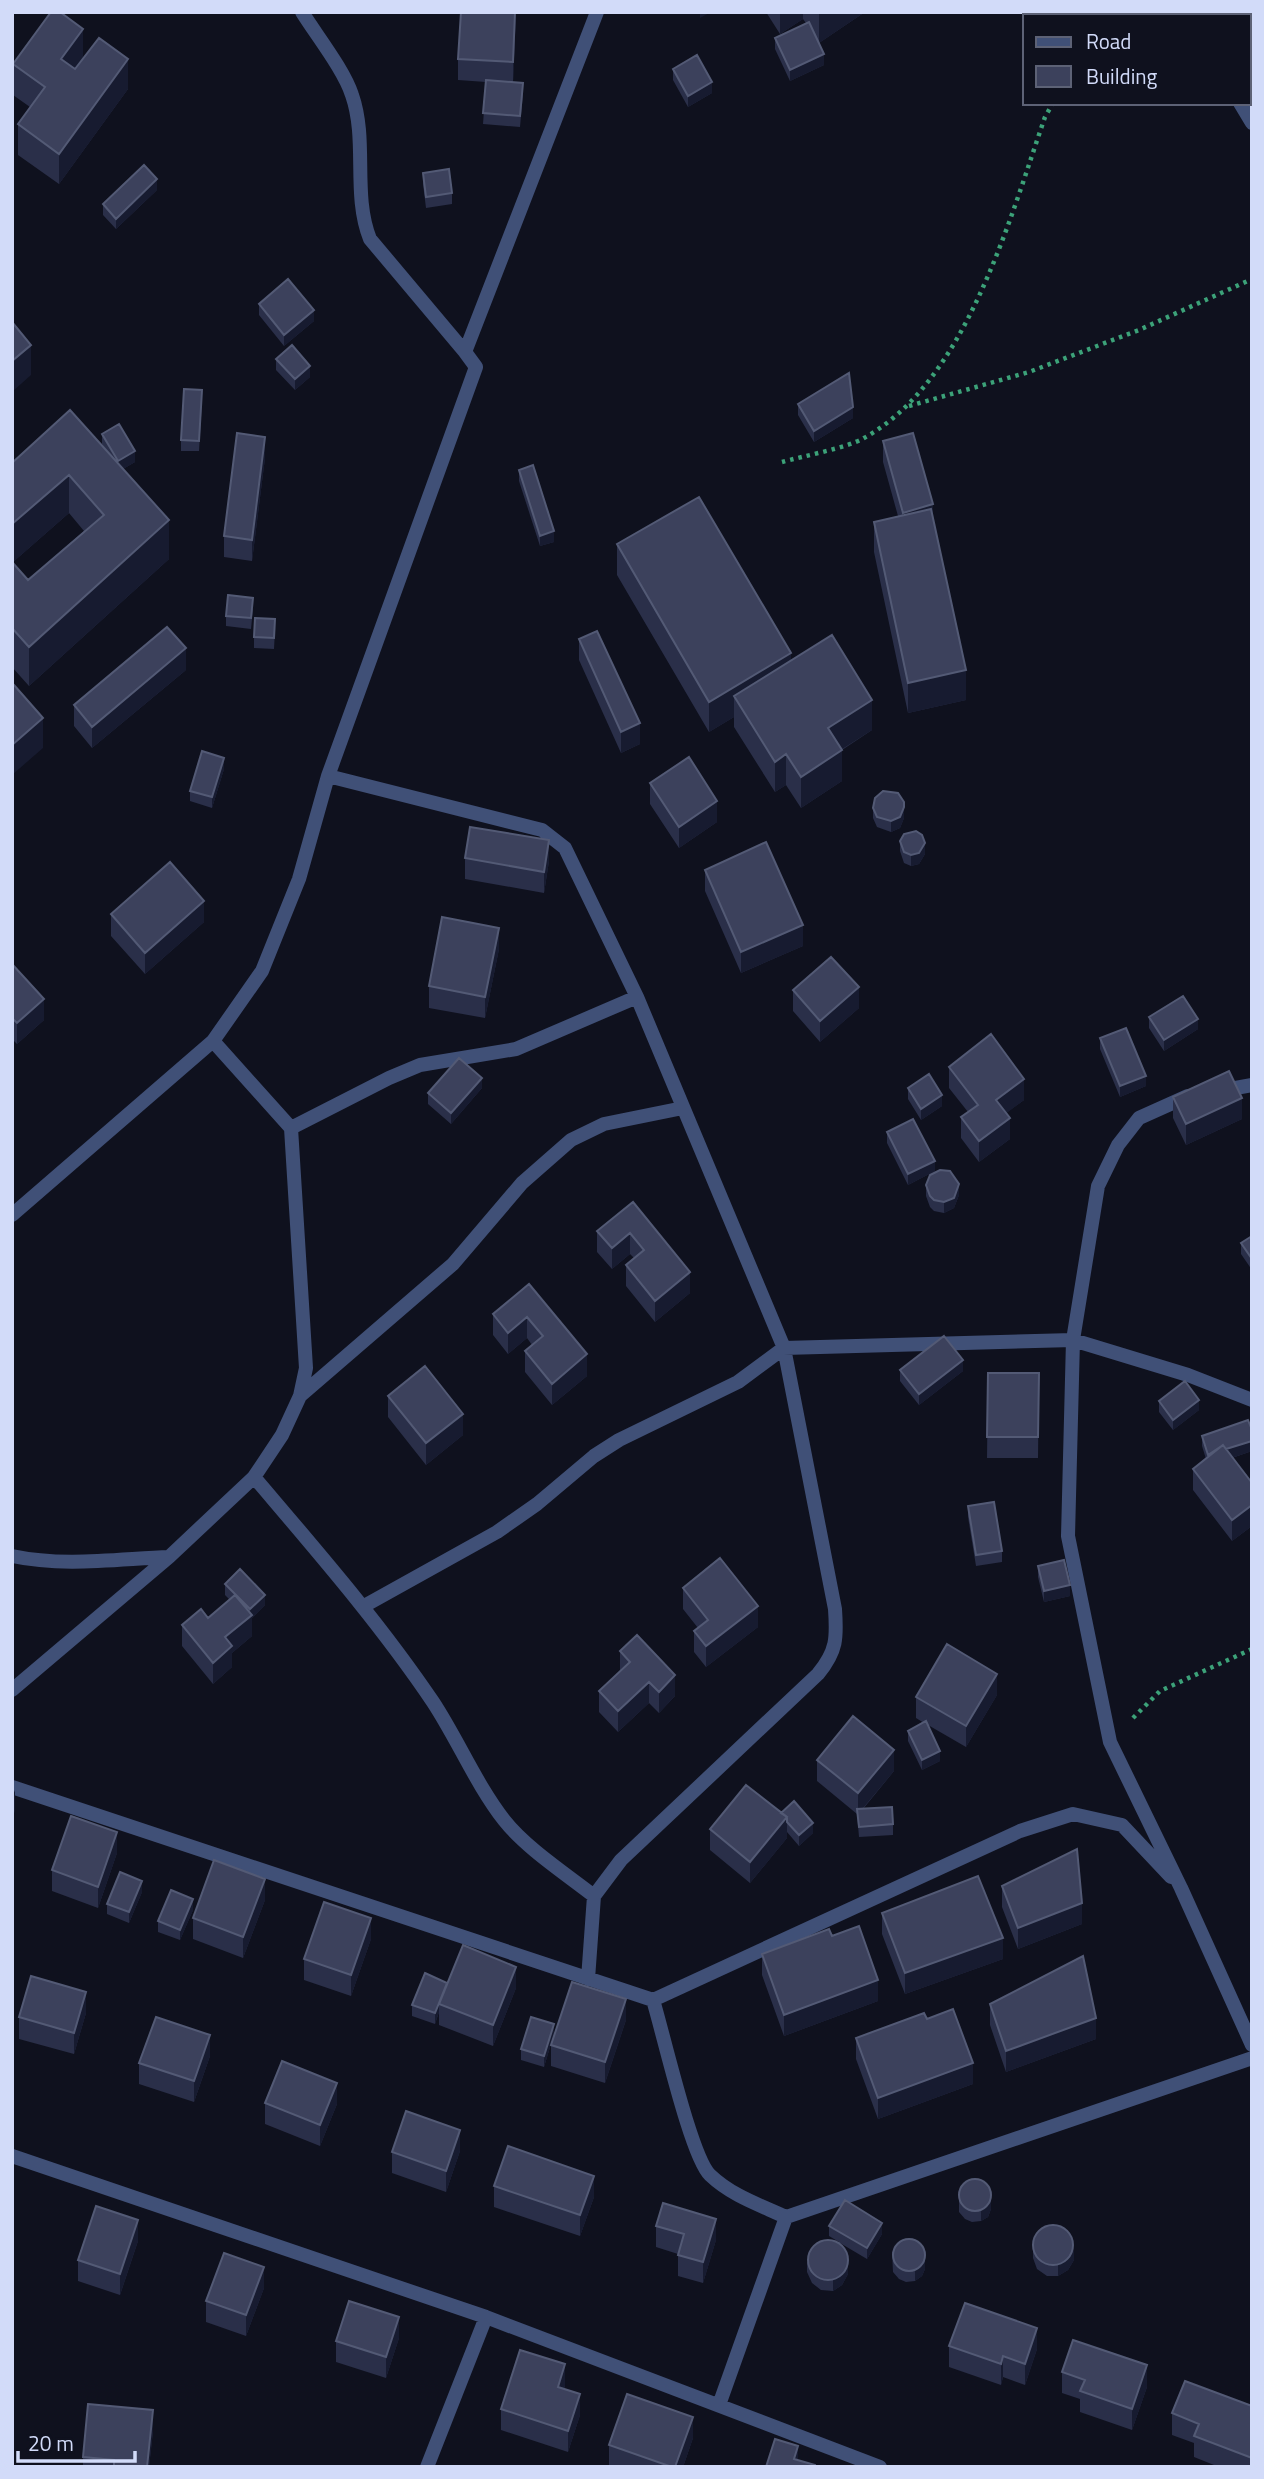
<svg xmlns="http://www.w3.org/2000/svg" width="1264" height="2479" viewBox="0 0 1264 2479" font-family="'Titillium Web',sans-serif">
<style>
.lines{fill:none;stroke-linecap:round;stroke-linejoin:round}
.path{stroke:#3ca279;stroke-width:4.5;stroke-dasharray:3.5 5;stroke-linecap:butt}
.minor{stroke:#405077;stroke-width:14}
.wall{fill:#2a2f49;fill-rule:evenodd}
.shaded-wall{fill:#171b30}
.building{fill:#3c415c;stroke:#535a75;stroke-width:2}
</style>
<rect width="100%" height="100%" fill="#0f111e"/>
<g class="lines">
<path class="path" d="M1104,16L1106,12
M909,406L1029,372L1139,330L1252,279
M782,462C803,456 847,448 864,438C966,382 1009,221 1045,117L1053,103
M1133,1718L1160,1691L1252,1649"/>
<path class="minor" d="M302,12C317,36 344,70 352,95C368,141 352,194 370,239L465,352
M1188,12L1190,16
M1240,103L1252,123
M328,776L542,830L565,848L637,997L784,1348L835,1609C837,1638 837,1651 818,1674L621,1860L594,1896L588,1979
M213,1041L291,1128L389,1078L420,1065L516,1049L637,997
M1219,1091L1252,1085
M1188,1096L1139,1118L1118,1145L1098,1186L1073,1340L1068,1536L1110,1742L1181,1888L1252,2045
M12,1215L213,1041L262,971L299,879L328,776L476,367L465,352L597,12
M300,1396L453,1264L522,1183L571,1140L604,1124L683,1108
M254,1477C316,1550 379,1622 433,1702C458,1740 476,1784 504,1820C526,1848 566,1874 594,1896
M12,1556C63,1567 118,1559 169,1557
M364,1606L497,1532L537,1504L594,1456L619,1440L738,1382L784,1348L1073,1340L1188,1375L1252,1400
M12,1690L169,1557L254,1477L282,1435L300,1396L306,1368L291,1128
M12,1787L653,2000C663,2032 691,2157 710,2175C732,2196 760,2205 786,2217L1252,2058
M653,2000L1020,1831L1073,1814L1122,1825L1171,1877
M12,2156L486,2317L880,2467
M719,2405L786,2217
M427,2467L486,2317"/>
</g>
<path class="wall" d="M516,12L513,82L523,94L520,127L483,124L486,82L458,80V59Z
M766,12H865L819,43L824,65L790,81L775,49V38L806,23L803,19L780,34Z
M83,59L128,89L59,184L18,155V124L30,107L13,95V64Z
M673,69L712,93L688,107L673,80Z
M423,173L452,193V204L426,208L423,184Z
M157,190L116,229L103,215V204Z
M259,304L314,321L284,346L259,315Z
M276,359L310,377L295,390L276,370Z
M202,401L199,451H181V440Z
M798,404L853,418L814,442L798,415Z
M102,434L135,462L123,469L169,559L29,686L12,667V463L106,450L102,444ZM69,513L84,531L28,580L13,562Z
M883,441L933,518L966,700L908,713L874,552V522L898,516L883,462Z
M265,458L252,561L224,557V536Z
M519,470L554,542L540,546L519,481Z
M617,544L791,660L872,730L842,750V781L801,808L786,785L775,792L734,727V717L709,732L617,575Z
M253,609L251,629L226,626V616Z
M275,630L274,649L254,648V637Z
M579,639L640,744L621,753L579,660Z
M186,670L92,748L74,726V705Z
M224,769L212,808L190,801V791Z
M650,783L717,822L679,848L650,804Z
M873,808L904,818L900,828L891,832L877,827L873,818Z
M900,841L925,854L919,864L911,866L904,863L900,851Z
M465,858L549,861L544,893L465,879Z
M705,870L803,946L741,973L705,891Z
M111,914L204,922L145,974L111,936Z
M499,949L485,1018L429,1008V986Z
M12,964L44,1020L17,1044L12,1039Z
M793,990L859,1008L820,1042L793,1011Z
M1149,1017L1198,1029L1164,1051L1149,1028Z
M1100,1038L1146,1086L1120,1097L1100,1049Z
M949,1067L1024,1100L1006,1113L1010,1139L979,1162L961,1138V1117L968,1112L949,1088Z
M482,1088L451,1124L428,1104V1093Z
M908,1088L942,1106L921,1120L908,1099Z
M1173,1097L1242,1119L1186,1145L1173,1118Z
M887,1132L935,1171L908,1185L887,1143Z
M926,1185L959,1195L954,1208L944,1213L934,1211L930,1207L926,1196Z
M633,1202L690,1293L655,1322L626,1286V1265L634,1258L630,1254L612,1269L597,1252V1231Z
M1252,1236V1270L1241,1254V1243Z
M529,1284L587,1376L552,1405L525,1372V1351L532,1345L527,1338L508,1354L493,1335V1314Z
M900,1370L963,1371L919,1405L900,1381Z
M988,1373H1039L1038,1458H987Z
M388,1396L463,1435L426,1465L388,1417Z
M1159,1401L1199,1410L1173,1430L1159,1412Z
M1202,1436L1252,1451L1232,1458L1252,1483V1526L1232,1541L1193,1490V1469L1206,1459L1202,1446Z
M968,1506L1002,1551V1562L976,1566L968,1517Z
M1038,1566L1070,1596L1044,1602L1038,1577Z
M225,1584L265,1605L252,1618V1636L232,1653V1667L213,1684L182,1646V1625L208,1618L230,1600L225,1595Z
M683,1588L758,1627L706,1667L694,1652V1631L698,1628L683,1609Z
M620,1651L675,1696L659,1713L649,1703L618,1732L599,1712V1691L620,1671Z
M997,1695L966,1747L928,1725L940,1761L922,1770L908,1741V1731L924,1723L916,1718V1697Z
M817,1760L894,1771L863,1809L893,1824V1835L859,1837L857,1814L817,1781Z
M781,1813L813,1833L799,1846L787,1832V1838L750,1883L710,1850V1829Z
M117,1853L98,1908L52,1891V1870Z
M1002,1886L1082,1924L1018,1949L1002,1907Z
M142,1892L129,1923L107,1914V1904Z
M265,1900L243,1958L193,1939V1918Z
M193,1910L180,1940L158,1932V1921Z
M882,1913L1003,1959L905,1994L882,1934Z
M832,1936L878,2001L784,2036L762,1975V1954Z
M371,1939L351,1996L304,1980V1959Z
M447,1986L516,1988L493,2046L439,2025V2012L435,2024L412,2016V2005Z
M990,2004L1096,2039L1006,2072L990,2025Z
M86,2013L74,2054L19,2039V2017Z
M927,2019L973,2084L878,2119L856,2059V2038Z
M626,2020L605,2083L551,2066V2045Z
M554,2034L544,2067L521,2060V2049Z
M210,2056L194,2102L139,2084V2063Z
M265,2103L337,2104L320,2146L265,2124Z
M460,2151L446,2192L392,2173V2152Z
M494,2186L594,2197L580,2236L494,2207Z
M959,2193L991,2209L988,2217L981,2221L972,2222L965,2219L959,2212Z
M656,2226L716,2240L703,2283L678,2276V2254L656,2247Z
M829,2226L882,2234L867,2259L840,2243L848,2274L842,2285L833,2291L821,2290L812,2283L807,2272V2262L839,2242L829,2236Z
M138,2241L120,2295L78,2281V2260Z
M1033,2247L1074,2260L1068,2270L1058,2276H1047L1037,2269L1033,2258Z
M892,2252L925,2269L922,2276L915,2281L906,2282L899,2279L893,2272Z
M264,2288L246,2336L206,2322V2301Z
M399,2338L386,2378L336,2362V2341Z
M949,2346L1037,2349L1025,2385L1003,2377L1001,2385L949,2367Z
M1062,2372L1147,2387L1132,2430L1080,2412V2399L1062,2393Z
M565,2385L564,2389L580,2415L568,2452L501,2430V2409Z
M1252,2406V2467H1219L1194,2457V2443L1172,2435V2413Z
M153,2431L149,2467H83V2457Z
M693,2438L683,2467L609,2466V2445Z"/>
<path class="shaded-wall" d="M515,12H516L513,83V62Z
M700,12H711L700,18Z
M780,12H803V19L780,34Z
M819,12H865L819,43Z
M83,29V60L61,89V59Z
M824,54V65L790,81V70Z
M128,59V89L59,184V154Z
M712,82V93L688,107V96Z
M157,179V190L116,229V219Z
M314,310V321L284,346V335Z
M31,345V375L12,392V361Z
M310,366V377L295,390V379Z
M853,407V418L814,442V431Z
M265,437V458L252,561V540Z
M135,451V462L118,472V461Z
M69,475V513L12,563V524Z
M933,504V525L903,534V513Z
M169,520V559L29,686V647Z
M554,531V542L540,546V536Z
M186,648V670L92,748V727Z
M791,653V684L734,696V717L709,732V702Z
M966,670V700L908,713V683Z
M872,700V730L828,758V728Z
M43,718V748L12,775V745Z
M640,723V744L621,753V732Z
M842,750V781L801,808V777Z
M786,754V785L775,792V762Z
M224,758V769L212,808V797Z
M717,801V822L679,848V827Z
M904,807V818L900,828L891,832V821Z
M549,840V861L544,893V872Z
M925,843V854L919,864L911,866V855Z
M204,901V922L145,974V953Z
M803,925V946L741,973V952Z
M499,928V949L485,1018V997Z
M859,987V1008L820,1042V1021Z
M44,999V1020L17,1044V1023Z
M1198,1019V1029L1164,1051V1040Z
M1146,1076V1086L1120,1097V1086Z
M482,1078V1088L451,1124V1113Z
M1024,1079V1100L996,1121V1100Z
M942,1095V1106L921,1120V1109Z
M1242,1098V1119L1186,1145V1124Z
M1010,1118V1139L979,1162V1141Z
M935,1161V1171L908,1185V1174Z
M959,1184V1195L954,1208L944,1213V1202Z
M630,1233V1254L612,1269V1248Z
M690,1272V1293L655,1322V1301Z
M527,1317V1338L508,1354V1333Z
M587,1354V1376L552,1405V1384Z
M963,1360V1371L919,1405V1394Z
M1199,1400V1410L1173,1430V1420Z
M463,1414V1435L426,1465V1443Z
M1252,1441V1451L1208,1466V1455Z
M1252,1505V1526L1232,1541V1520Z
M1070,1585V1596L1044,1602V1591Z
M265,1595V1605L252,1618V1636L232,1653V1667L213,1684V1663L225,1637L250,1617V1609Z
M758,1606V1627L706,1667V1646Z
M997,1674V1695L966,1747V1726Z
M675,1675V1696L659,1713V1692Z
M649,1682V1703L618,1732V1711Z
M894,1750V1771L858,1814V1793Z
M940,1751V1761L922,1770V1760Z
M15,1790V1811L12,1819V1798Z
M787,1817V1838L750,1883V1862Z
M813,1823V1833L799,1846V1835Z
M117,1832V1853L98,1908V1887Z
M265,1879V1900L243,1958V1937Z
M142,1881V1892L129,1923V1912Z
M193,1899V1910L180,1940V1930Z
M1082,1903V1924L1018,1949V1928Z
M371,1918V1939L351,1996V1975Z
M1003,1938V1959L905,1994V1973Z
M516,1967V1988L493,2046V2025Z
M878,1980V2001L784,2036V2015Z
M447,1983V1993L439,2004V2012L435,2024V2013Z
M86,1992V2013L74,2054V2033Z
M626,1999V2020L605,2083V2062Z
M1096,2018V2039L1006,2072V2051Z
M554,2024V2034L544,2067V2056Z
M210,2035V2056L194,2102V2081Z
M973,2063V2084L878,2119V2098Z
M337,2083V2104L320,2146V2125Z
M460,2130V2151L446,2192V2171Z
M594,2176V2197L580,2236V2215Z
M991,2198V2209L988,2217L981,2221V2210Z
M716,2219V2240L703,2283V2262Z
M138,2220V2241L120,2295V2274Z
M882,2223V2234L867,2259V2248Z
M1074,2250V2260L1068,2270L1058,2276V2265Z
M925,2258V2269L922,2276L915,2281V2270Z
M848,2264V2274L842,2285L833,2291V2280Z
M264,2267V2288L246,2336V2315Z
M399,2317V2338L386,2378V2357Z
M1037,2328V2349L1025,2385V2364Z
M1003,2356V2377L1001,2385V2364Z
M565,2364V2385L558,2408V2387Z
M1147,2365V2387L1132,2430V2409Z
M580,2394V2415L568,2452V2431Z
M153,2410V2431L149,2467H147Z
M693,2417V2438L683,2467H675Z
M798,2446V2467L794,2459Z"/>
<path class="building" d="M51,12H60L83,29L61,59L75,69L99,38L128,59L59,154L18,124L45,87L13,64Z
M461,12H515L513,62L458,59Z
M1164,12H1168L1170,16H1159Z
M809,22L824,54L790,70L775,38Z
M697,55L712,82L688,96L673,69Z
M486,80L523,83L520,116L483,113Z
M144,165L157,179L116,219L103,204Z
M449,169L452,193L426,197L423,173Z
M288,279L314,310L284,335L259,304Z
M12,322L31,345L12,361Z
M292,345L310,366L295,379L276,359Z
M849,373L853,407L814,431L798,404Z
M184,389L202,390L199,441L181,440Z
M70,410L169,520L29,647L12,628V562L28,580L104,515L69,475L12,524V463Z
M119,424L135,451L118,461L102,434Z
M237,433L265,437L252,540L224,536Z
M913,433L933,504L903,513L883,441Z
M533,465L554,531L540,536L519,470Z
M699,497L791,653L709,702L617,544Z
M931,509L966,670L908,683L874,522Z
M228,595L253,598L251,618L226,616Z
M255,618L275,619L274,638L254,637Z
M167,627L186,648L92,727L74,705Z
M597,631L640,723L621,732L579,639Z
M832,635L872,700L828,728L842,750L801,777L786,754L775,762L734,696Z
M14,685L43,718L12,745V686Z
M202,751L224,758L212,797L190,791Z
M689,757L717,801L679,827L650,783Z
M883,791L898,793L904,802V807L900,817L891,821L877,817L873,808L875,798Z
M470,827L549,840L544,872L465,858Z
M916,831L922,835L925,843L919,853L911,855L904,852L900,841L904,834Z
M766,842L803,925L741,952L705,870Z
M170,862L204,901L145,953L111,914Z
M442,917L499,928L485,997L429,986Z
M831,957L859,987L820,1021L793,990Z
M12,964L44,999L17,1023L12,1018Z
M1183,996L1198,1019L1164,1040L1149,1017Z
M1126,1028L1146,1076L1120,1086L1100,1038Z
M991,1034L1024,1079L996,1100L1010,1118L979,1141L961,1117L978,1105L949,1067Z
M459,1058L482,1078L451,1113L428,1093Z
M1229,1071L1242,1098L1186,1124L1173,1097Z
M929,1074L942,1095L921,1109L908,1088Z
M913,1119L935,1161L908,1174L887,1132Z
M940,1170L950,1171L959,1184L954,1198L944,1202L934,1200L930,1196L926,1185L930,1175Z
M633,1202L690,1272L655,1301L626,1265L644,1250L630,1233L612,1248L597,1231Z
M1252,1236V1259L1241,1243Z
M529,1284L587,1354L552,1384L525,1351L543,1336L527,1317L508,1333L493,1314Z
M944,1336L963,1360L919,1394L900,1370Z
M425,1366L463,1414L426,1443L388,1396Z
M988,1373H1039L1038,1437H987Z
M1185,1381L1199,1400L1173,1420L1159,1401Z
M1248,1420L1252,1430V1441L1226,1449L1223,1445L1208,1455L1202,1436Z
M1223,1445L1252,1483V1505L1232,1520L1193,1469Z
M994,1502L1002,1551L976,1555L968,1506Z
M720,1558L758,1606L706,1646L694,1631L708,1620L683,1588Z
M1064,1560L1070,1585L1044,1591L1038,1566Z
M240,1569L265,1595L250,1609L225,1584Z
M235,1595L252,1615L225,1637L232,1646L213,1663L182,1625L201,1609L208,1618Z
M637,1635L675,1675L659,1692L649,1682L618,1711L599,1691L630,1662L620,1651Z
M947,1644L997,1674L966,1726L916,1697Z
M853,1716L894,1750L858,1793L817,1760Z
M926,1721L940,1751L922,1760L908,1731Z
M746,1785L787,1817L750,1862L710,1829Z
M794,1801L813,1823L799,1835L787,1822V1817L781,1813Z
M892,1807L893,1824L859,1827L857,1809Z
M71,1816L117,1832L98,1887L52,1870Z
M1077,1849L1082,1903L1018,1928L1002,1886Z
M214,1860L265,1879L243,1937L193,1918Z
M120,1872L142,1881L129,1912L107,1904Z
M978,1876L1003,1938L905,1973L882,1913Z
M171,1890L193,1899L180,1930L158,1921Z
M324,1902L371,1918L351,1975L304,1959Z
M859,1926L878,1980L784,2015L762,1954L829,1929L832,1936Z
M463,1945L516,1967L493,2025L439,2004Z
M1083,1956L1096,2018L1006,2051L990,2004Z
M425,1973L447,1983L435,2013L412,2005Z
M31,1976L86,1992L74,2033L19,2017Z
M572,1982L626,1999L605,2062L551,2045Z
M953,2009L973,2063L878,2098L856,2038L924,2013L927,2019Z
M156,2017L210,2035L194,2081L139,2063Z
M531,2017L554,2024L544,2056L521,2049Z
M282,2061L337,2083L320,2125L265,2103Z
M406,2111L460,2130L446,2171L392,2152Z
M508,2146L594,2176L580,2215L494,2186Z
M959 2195a16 16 0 1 1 32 0a16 16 0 1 1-32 0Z
M845,2200L882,2223L867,2248L829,2226Z
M663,2203L716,2219L703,2262L678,2255L684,2234L656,2226Z
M96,2206L138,2220L120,2274L78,2260Z
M1033 2245a20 20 0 1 1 40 0a20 20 0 1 1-40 0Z
M893 2255a16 16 0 1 1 32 0a16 16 0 1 1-32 0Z
M808 2260a20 20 0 1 1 40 0a20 20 0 1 1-40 0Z
M224,2253L264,2267L246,2315L206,2301Z
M349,2301L399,2317L386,2357L336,2341Z
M965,2303L1037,2328L1025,2364L1003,2356L1001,2364L949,2346Z
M1073,2340L1147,2365L1132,2409L1080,2391L1085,2380L1062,2372Z
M520,2350L565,2364L558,2387L580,2394L568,2431L501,2409Z
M1185,2381L1252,2406V2458L1194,2436L1199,2424L1172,2413Z
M627,2394L693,2417L675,2467H672L609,2445Z
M88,2404L153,2410L147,2467H114V2460L83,2457Z
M775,2439L798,2446L794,2459L815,2465V2467H766Z"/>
<rect width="1264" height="2479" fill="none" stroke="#d2dbf9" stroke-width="28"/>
<rect x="1023" y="14" width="228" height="91" fill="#0f111e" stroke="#5d6276" stroke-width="2"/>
<rect x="1036" y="37" width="35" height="10" fill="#405077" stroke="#5d6276" stroke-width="2"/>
<text x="1086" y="49" font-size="21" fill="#d2dbf9">Road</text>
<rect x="1036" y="66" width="35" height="21" fill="#3c415c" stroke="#5d6276" stroke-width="2"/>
<text x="1086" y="84" font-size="21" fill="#d2dbf9">Building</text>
<path d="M18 2451v10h117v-10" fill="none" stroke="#d2dbf9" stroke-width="3.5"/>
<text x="28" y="2451" font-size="21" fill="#d2dbf9" stroke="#0f111e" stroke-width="5" paint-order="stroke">20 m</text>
</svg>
